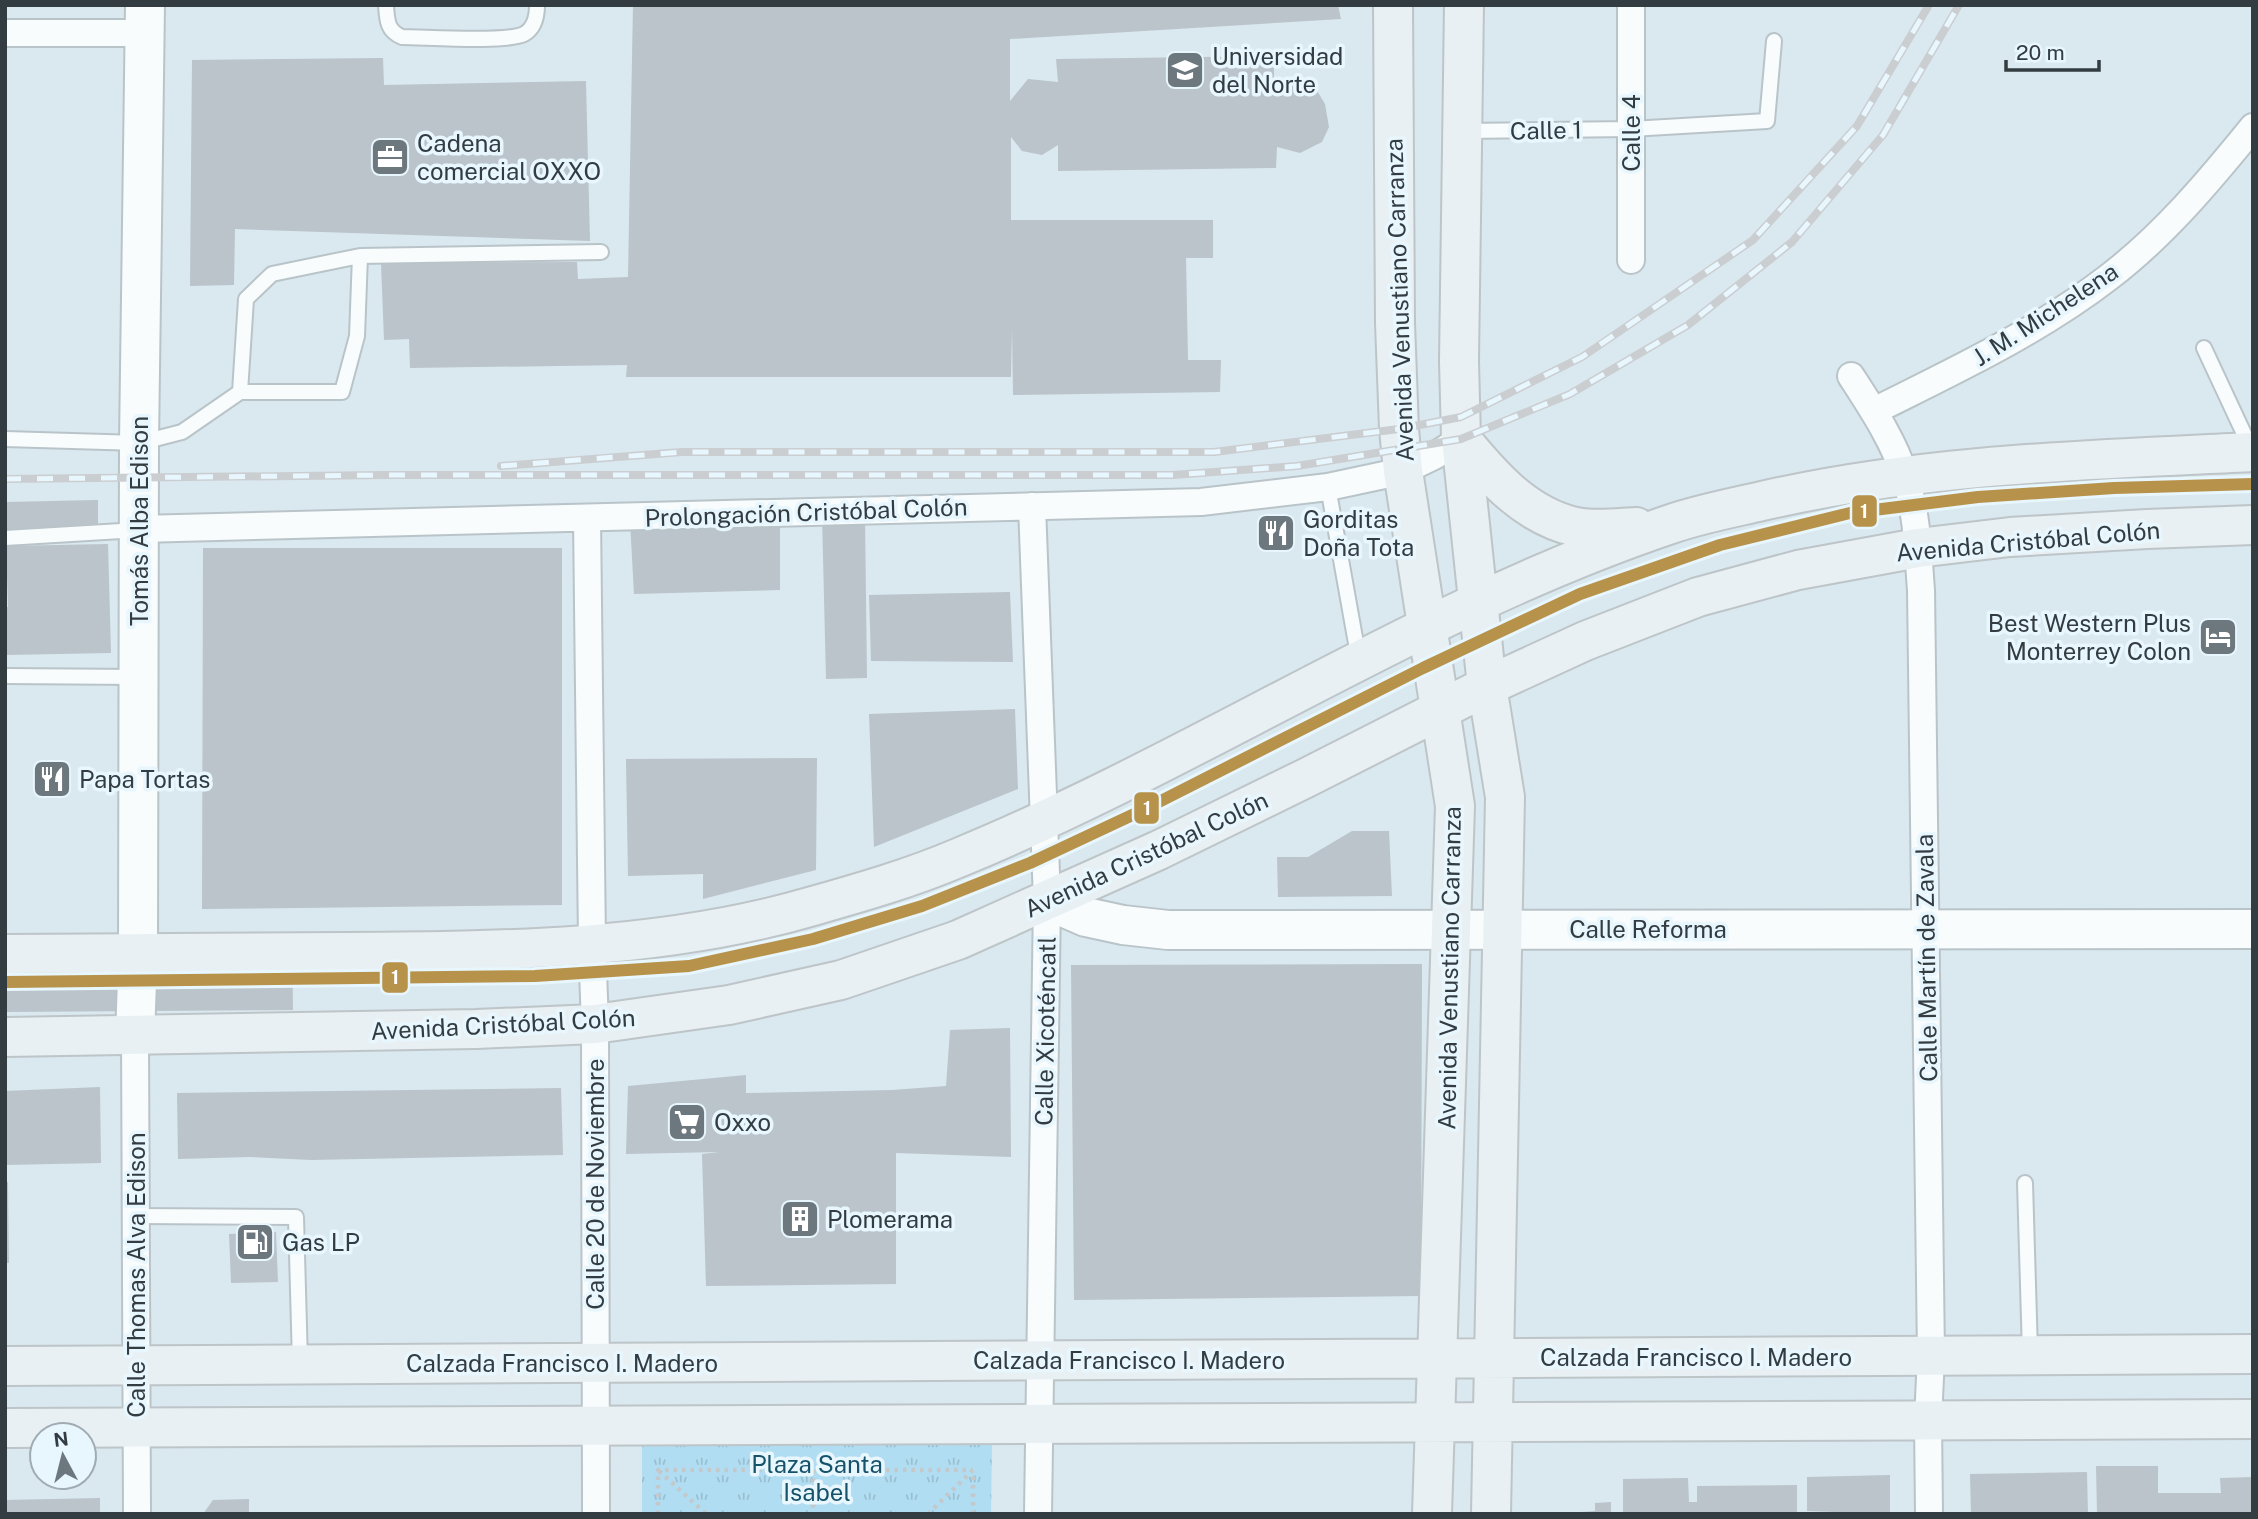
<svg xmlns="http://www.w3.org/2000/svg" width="2258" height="1519" viewBox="0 0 2258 1519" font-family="'Public Sans',sans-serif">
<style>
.grass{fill:url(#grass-tufts)}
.building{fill:#bac4ca}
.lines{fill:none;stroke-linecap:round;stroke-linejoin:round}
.lane-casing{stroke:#b9c4c9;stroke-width:18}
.street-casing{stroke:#b9c4c9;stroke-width:30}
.secondary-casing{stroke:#b9c4c9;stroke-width:42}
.primary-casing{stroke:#bdc5c8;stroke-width:42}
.path{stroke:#c3c8ca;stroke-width:4.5;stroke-dasharray:3.5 5;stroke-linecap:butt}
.lane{stroke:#f9fcfd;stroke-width:14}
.street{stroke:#f9fcfd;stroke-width:26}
.secondary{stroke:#f9fcfd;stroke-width:38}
.primary{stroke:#e8f0f4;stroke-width:38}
.rail-casing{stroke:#cbced1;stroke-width:8}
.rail{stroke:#e8f6fe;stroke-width:5;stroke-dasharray:16;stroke-linecap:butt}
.metro-1-casing{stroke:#e8f6fe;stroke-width:18}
.metro-1{stroke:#b7924a;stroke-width:12}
.labels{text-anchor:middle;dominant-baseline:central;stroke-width:7;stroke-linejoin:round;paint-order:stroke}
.poi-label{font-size:24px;fill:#333c41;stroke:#e8f6fe;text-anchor:start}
.street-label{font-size:24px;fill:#333c41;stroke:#e8f6fe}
.park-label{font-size:24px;fill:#16536b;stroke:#e8f6fe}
.line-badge{stroke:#e8f6fe;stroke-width:2.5}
.badge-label{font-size:19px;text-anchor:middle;font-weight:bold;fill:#fff}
</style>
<defs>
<pattern id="grass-tufts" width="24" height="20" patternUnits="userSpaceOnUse" patternTransform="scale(1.75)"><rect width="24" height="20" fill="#b1ddf2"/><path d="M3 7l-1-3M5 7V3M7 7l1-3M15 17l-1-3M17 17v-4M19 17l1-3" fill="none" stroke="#99bfd1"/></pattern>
</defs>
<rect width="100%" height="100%" fill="#dae8ef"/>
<path class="grass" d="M642,1441L992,1442L991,1514H642Z"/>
<path class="building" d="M633,5H1338L1341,19L1010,39V101L1028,79L1058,82L1056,59L1274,56V85L1292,81L1313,84L1325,104L1329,127L1322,142L1300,153L1277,147L1276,168L1058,171V145L1042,155L1022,151L1011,137V220H1213V258H1186L1188,360H1221L1220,392L1013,395L1012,327L1011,377H626L627,365L410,368L409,339L384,340L381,263L577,262L578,279L628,277Z
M383,58L384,85L586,81L590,241L235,229L234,285L190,286L192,60Z
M98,500V528L5,529V502Z
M822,515L865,517L867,678L826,679Z
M780,517V590L634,594L630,521Z
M108,544L111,653L5,655V607H8L6,546Z
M203,548H562V905L202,909Z
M1010,592L1013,662L871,661L869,595Z
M1015,709L1018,789L874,847L869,714Z
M817,758L816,870L703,899V874L628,876L626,759Z
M1352,831H1389L1392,896L1278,897L1277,857H1308Z
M292,932L293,1010L5,1012V935Z
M1422,964L1421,1296L1074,1300L1071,965Z
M1010,1028L1011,1157L896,1153V1284L706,1286L702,1154L719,1152L626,1154L628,1086L746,1075V1093L892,1090L946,1086L950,1030Z
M100,1087L101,1163L5,1165V1091Z
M561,1088L563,1155L311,1160L250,1157L178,1159L177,1093Z
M5,1182H8L9,1263H5Z
M276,1232L278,1282L231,1283L229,1234Z
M2096,1466H2158V1493H2221L2220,1478L2253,1477V1514H2097Z
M2087,1472L2088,1514H1971L1970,1474Z
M1890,1475V1514L1807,1511V1477Z
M1688,1478L1689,1502H1697V1486L1797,1485V1514H1623V1479Z
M100,1498V1514H5V1500Z
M249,1499V1514H203L213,1500Z
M1611,1502V1514H1581V1512L1595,1511V1503Z"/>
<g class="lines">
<g class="lane-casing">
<path id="lane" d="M386,5C387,20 387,31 402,37C426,37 506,43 524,34C535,28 537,16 537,5
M1463,131L1631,129L1767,121L1774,41
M2204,348L2252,451
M240,392H342L357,336L360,256
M5,439L139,443L182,432L240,392L246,299L272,274L360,256L601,252
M1328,487L1359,660
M5,538L138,530
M5,676L137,677
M2025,1183L2030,1353
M136,1216L296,1217L300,1363"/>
</g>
<g class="street-casing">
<path id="street" d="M5,33H145
M1631,260V5
M1851,376C1871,407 1894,441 1905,477C1917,512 1918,552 1921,590L1931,1356L1928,1420L1929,1514
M1874,411C1954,371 2038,332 2109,277C2164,235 2210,180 2253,127
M1032,506L1047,900L1038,1514
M587,518L592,944L595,1024L596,1514
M139,529L1201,502L1328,487L1403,471L1434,456L1461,439
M135,1036L137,1514"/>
</g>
<g class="secondary-casing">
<path id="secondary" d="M1047,900L1086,917L1123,925L1168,930L2253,929
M135,1036L138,953L139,443L145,5"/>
</g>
<g class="primary-casing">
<path id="primary" d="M1393,5L1395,323L1399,429L1403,471L1455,806L1432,1514
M1464,5L1459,361L1461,439L1487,686L1505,797L1491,1514
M1461,439C1492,477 1526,516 1576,527C1595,531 1617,528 1636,527
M5,954C119,953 233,952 346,952C502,951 663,950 813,906C862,892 911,878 958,858C1201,758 1421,608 1671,524C1700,514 1732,508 1762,501C1923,464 2088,460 2253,452
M5,1037L476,1029L595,1024L729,1005L841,980L958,940L1159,850L1306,778L1487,686L1585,641L1698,597L1798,570L1918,548L2010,537L2147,529L2253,525
M5,1366L2253,1354
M5,1428L2253,1419"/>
</g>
<path class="path" d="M813,1470V1514
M659,1471L706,1514
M658,1514V1470H973
M928,1514L972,1471
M973,1514V1471"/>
<use href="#lane" class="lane"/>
<use href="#street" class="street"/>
<use href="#secondary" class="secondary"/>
<use href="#primary" class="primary"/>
<g class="rail-casing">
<path id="rail" d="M501,466L682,452H1214L1399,429L1461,417L1582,357L1753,240L1857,126L1929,5
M5,479L386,475H1173L1297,466L1461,439L1570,394L1688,325L1792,242L1883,135L1959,5"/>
</g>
<use href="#rail" class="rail"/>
<g class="metro-1-casing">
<path id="metro-1" d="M5,982L535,976L689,966L813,939L922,906L1030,863L1143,810L1423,668L1580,594L1720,545L1850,513L1978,497L2114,488L2253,484"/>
</g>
<use href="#metro-1" class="metro-1"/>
</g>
<defs>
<g id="university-square" transform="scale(2.0125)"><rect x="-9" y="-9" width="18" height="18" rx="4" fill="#6d787e" stroke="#e8f6fe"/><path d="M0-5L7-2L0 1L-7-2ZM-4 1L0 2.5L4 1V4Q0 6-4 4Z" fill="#fff"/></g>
<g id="office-square" transform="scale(2.0125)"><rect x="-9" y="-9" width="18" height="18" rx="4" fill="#6d787e" stroke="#e8f6fe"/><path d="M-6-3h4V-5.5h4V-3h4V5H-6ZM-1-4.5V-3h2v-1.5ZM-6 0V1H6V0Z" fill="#fff"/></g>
<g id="restaurant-square" transform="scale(2.0125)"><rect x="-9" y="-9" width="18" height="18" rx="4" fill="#6d787e" stroke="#e8f6fe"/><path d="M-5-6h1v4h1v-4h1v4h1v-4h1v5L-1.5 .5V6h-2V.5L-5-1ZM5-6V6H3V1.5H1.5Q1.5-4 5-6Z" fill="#fff"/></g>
<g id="hotel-square" transform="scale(2.0125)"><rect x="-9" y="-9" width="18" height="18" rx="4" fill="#6d787e" stroke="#e8f6fe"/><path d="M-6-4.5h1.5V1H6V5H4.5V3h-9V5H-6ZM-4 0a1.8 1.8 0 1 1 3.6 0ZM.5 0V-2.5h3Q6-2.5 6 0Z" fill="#fff"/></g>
<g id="supermarket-square" transform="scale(2.0125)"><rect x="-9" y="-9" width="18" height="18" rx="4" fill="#6d787e" stroke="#e8f6fe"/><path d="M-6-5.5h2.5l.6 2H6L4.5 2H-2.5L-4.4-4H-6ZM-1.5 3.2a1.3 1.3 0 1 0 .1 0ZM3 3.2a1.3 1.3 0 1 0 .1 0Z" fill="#fff"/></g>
<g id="building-square" transform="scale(2.0125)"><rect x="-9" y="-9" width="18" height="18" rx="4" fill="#6d787e" stroke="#e8f6fe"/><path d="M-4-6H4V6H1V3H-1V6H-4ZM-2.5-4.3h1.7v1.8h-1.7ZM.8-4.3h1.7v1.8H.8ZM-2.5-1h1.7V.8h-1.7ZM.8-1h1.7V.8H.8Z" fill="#fff"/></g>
<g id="fuel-square" transform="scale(2.0125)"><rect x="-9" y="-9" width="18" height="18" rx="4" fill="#6d787e" stroke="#e8f6fe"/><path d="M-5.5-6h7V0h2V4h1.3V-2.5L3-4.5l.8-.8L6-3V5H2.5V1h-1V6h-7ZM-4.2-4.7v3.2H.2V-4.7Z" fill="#fff"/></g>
</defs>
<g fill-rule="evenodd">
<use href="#university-square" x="1185" y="70"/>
<use href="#office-square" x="390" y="157"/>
<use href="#restaurant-square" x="1276" y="533"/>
<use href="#hotel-square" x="2218" y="637"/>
<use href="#restaurant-square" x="52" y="779"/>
<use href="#supermarket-square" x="687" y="1122"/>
<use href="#building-square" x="800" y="1219"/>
<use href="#fuel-square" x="255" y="1242"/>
</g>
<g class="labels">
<g class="poi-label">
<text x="1212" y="56">Universidad<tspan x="1212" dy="28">del Norte</tspan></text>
<text x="417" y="143">Cadena<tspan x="417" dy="28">comercial OXXO</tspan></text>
<text x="1303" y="519">Gorditas<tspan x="1303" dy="28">Doña Tota</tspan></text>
<text x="2191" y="623" text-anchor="end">Best Western Plus<tspan x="2191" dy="28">Monterrey Colon</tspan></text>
<text x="79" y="779">Papa Tortas</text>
<text x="714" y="1122">Oxxo</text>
<text x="827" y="1219">Plomerama</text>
<text x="282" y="1242">Gas LP</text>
</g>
<g class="street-label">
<text transform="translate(1546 130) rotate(-1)">Calle 1</text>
<text transform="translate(1631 133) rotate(-90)">Calle 4</text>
<text transform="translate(1399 300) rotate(-92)">Avenida Venustiano Carranza</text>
<text transform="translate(2045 314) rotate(-33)">J. M. Michelena</text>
<text transform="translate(806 512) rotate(-2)">Prolongación Cristóbal Colón</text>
<text transform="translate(139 521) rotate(-90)">Tomás Alba Edison</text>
<text transform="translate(2028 541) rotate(-5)">Avenida Cristóbal Colón</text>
<text transform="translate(1146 854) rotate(-25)">Avenida Cristóbal Colón</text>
<text x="1648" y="929">Calle Reforma</text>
<text transform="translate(1926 958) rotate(-91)">Calle Martín de Zavala</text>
<text transform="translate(1449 968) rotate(-89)">Avenida Venustiano Carranza</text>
<text transform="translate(503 1024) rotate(-3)">Avenida Cristóbal Colón</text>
<text transform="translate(1045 1031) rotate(-89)">Calle Xicoténcatl</text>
<text transform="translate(595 1184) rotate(-90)">Calle 20 de Noviembre</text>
<text transform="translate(136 1275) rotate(-90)">Calle Thomas Alva Edison</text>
<text x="1696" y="1357">Calzada Francisco I. Madero</text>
<text x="1129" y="1360">Calzada Francisco I. Madero</text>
<text x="562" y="1363">Calzada Francisco I. Madero</text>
</g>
<g class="park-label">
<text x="817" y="1464">Plaza Santa<tspan x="817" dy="28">Isabel</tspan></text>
</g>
</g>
<g class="line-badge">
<rect x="1851" y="494" width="27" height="34" rx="7" fill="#b7924a"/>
<rect x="1133" y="791" width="27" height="34" rx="7" fill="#b7924a"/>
<rect x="381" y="961" width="28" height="33" rx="7" fill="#b7924a"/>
</g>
<g class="badge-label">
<text x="1864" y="518">1</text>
<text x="1147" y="815">1</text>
<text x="395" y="984">1</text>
</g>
<rect width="2258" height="1519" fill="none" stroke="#333c41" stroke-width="14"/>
<g transform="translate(63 1456) rotate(353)"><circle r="33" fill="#e8f6fe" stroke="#a0acb2" stroke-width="2"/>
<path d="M0-5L12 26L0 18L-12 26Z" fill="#6d787e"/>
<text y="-10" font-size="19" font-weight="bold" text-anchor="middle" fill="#333c41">N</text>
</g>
<path d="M2006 60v10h93v-10" fill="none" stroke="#333c41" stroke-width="3.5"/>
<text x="2016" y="60" font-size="21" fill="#333c41" stroke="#e8f6fe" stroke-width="5" paint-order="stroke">20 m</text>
</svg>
